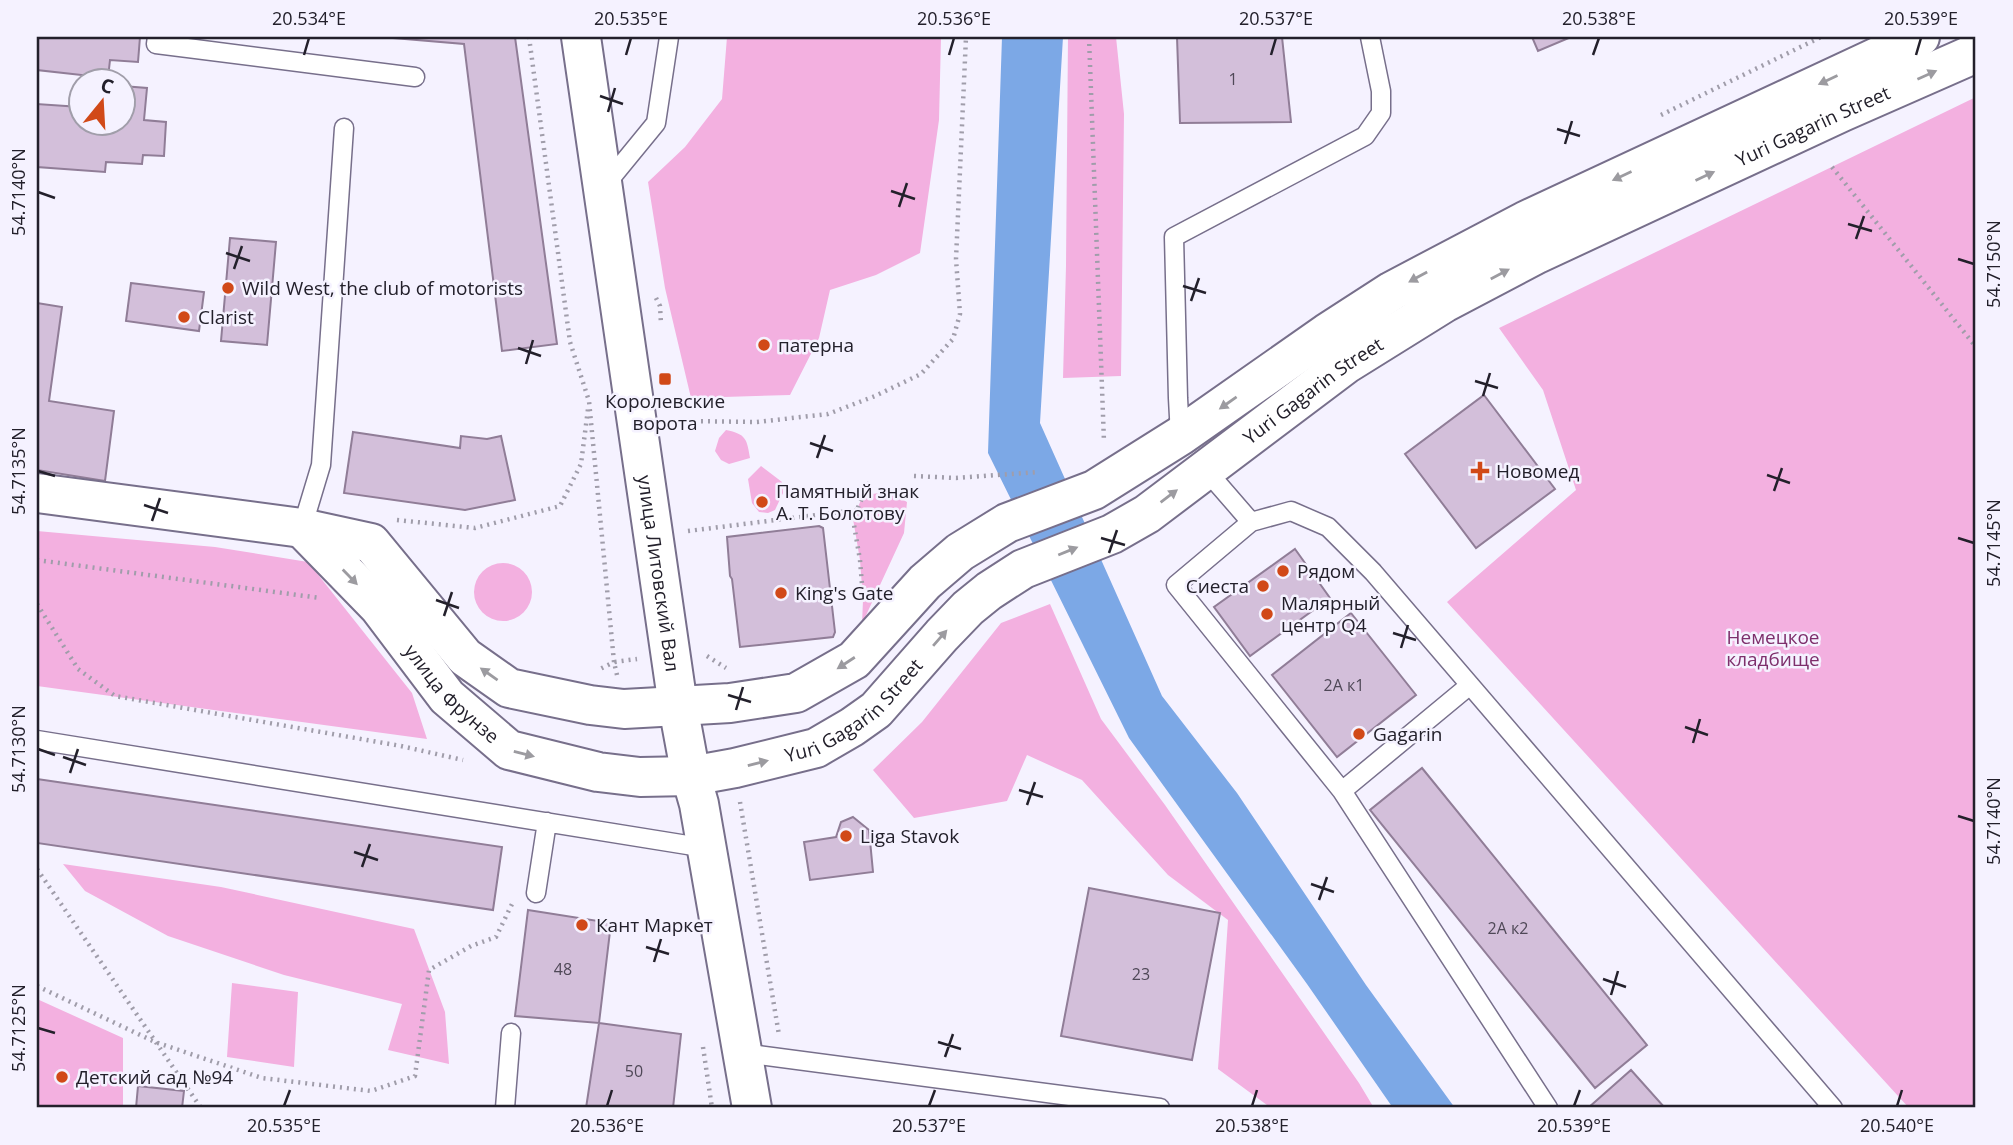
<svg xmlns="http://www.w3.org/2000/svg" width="2013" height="1145" viewBox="0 0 2013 1145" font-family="'Open Sans',sans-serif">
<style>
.green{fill:#f3b0e0}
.water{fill:#7ca8e6}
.building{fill:#d3bfda;stroke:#907d97;stroke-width:2}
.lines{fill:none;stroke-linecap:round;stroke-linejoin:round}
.service-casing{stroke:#776f8b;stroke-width:21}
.secondary-casing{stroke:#776f8b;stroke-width:42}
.primary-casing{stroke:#776f8b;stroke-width:42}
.path{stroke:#a09daa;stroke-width:4.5;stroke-dasharray:2 5;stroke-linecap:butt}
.service{stroke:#fff;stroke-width:18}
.secondary{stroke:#fff;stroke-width:38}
.primary{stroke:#fff;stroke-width:38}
.oneway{fill:#9c9ba0}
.ticks{fill:none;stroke:#23202b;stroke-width:2.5}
.poi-dot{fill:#d14918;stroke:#f5f2ff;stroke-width:2.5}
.labels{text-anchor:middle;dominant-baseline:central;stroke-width:5;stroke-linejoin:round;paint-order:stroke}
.number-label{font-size:16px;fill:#4f4857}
.street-label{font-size:19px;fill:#23202b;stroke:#f5f2ff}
.poi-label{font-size:19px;fill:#23202b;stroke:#f5f2ff;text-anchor:start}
.park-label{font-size:19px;fill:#7e2f6c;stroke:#f5f2ff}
.neatline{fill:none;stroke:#23202b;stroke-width:2.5}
.ticks-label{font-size:18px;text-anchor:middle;fill:#23202b}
</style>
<rect width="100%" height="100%" fill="#f5f2ff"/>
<path class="green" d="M727,37H941L939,120L920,253L876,275L830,290L819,338L790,395L691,398L665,288L648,182L685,147L722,99Z
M1068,37H1116L1124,114L1121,376L1063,378L1066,266Z
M1976,97V1108H1909L1447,602L1576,490L1543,390L1499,328Z
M726,430C746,434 747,439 750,458L729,464L721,460L715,451L719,438Z
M761,466L782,482L783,493L775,510L768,513L759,512L752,503L748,479Z
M889,492L907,502L904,533L862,624L863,600L860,560L853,519L863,495Z
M37,531L215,547L308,562L412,693L427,739L37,686Z
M474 592a29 29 0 1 1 58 0a29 29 0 1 1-58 0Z
M1050,604L1101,719L1165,805L1359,1083L1374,1108H1271L1218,1069L1228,920L1168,875L1082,780L1027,755L1007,801L914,818L873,770L922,722L1001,623Z
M63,864L221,887L414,929L445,1012L449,1064L388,1050L402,1004L284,975L168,936L85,891Z
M232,983L298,992L294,1067L227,1057Z
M37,999L123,1038V1108H37Z"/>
<path class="water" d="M1002,37H1063L1040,423L1162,696L1237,793L1366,985L1455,1108H1393L1307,984L1129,738L988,453Z"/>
<path class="building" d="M37,37H140L138,62L110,60L108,78L37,70Z
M381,37H515L557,344L502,351L464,44Z
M1177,37H1282L1291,122L1180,123Z
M1532,37H1571L1538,51Z
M122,86L147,88L144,120L166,122L164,156L143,155L142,164L106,162L105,172L37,167V104L80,107V122H122Z
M230,238L276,242L267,345L221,341Z
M131,283L204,292L199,331L126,321Z
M37,303L62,307L49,401L114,411L105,481L37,470Z
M1484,395L1555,489L1476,548L1405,454Z
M353,432L460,448L461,436L487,439L501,436L515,500L465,510L344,493Z
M819,526L823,528L835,632L833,637L740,647L732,579L730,576L727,537Z
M1295,549L1330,598L1250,656L1214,607Z
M1351,613L1416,695L1337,757L1272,675Z
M1422,768L1647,1045L1595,1088L1370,810Z
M37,779L502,847L493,910L37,843Z
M853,817L869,830L873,872L810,880L804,842L836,837L841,822Z
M1089,888L1220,913L1192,1060L1061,1036Z
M528,910L611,923L599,1023L515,1016Z
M599,1023L681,1034L673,1108H586Z
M1631,1070L1665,1108H1588Z
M138,1086L184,1091L182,1108H136Z"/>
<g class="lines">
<g class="service-casing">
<path id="service" d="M157,37L156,44L415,77
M606,184L656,123L669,37
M1180,436L1178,398L1174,237L1365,136L1381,113V91L1370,37
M1205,469L1251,522
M302,528L321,465L344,128
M37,740L706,848
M1342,791L1470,685
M536,893L547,822
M743,1053L1160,1108
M505,1108L511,1033
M1548,1108L1342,791L1176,585L1251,522L1291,511L1328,527L1373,572L1833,1108"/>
</g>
<g class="secondary-casing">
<g id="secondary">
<path d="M37,493L302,528L371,543L465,657L509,688L590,705L624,709L678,706"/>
<path id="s1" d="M302,528L379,607L447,697L509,750L598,772L640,777L691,776"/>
</g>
</g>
<g class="primary-casing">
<g id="primary">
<path id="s2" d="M581,37L678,706L691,776L699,804L752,1108"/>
<path d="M678,706L730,703L796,693L854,660L925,582L960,552L1007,523L1094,490L1180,436L1327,333L1392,291L1525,221L1920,37"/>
<path id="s3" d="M691,776L735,768L816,748L852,727L876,710L942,635L968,608L989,591L1023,569L1112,534L1147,514L1346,364L1444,303L1537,254L1842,112L1976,53"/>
</g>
</g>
<path class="path" d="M529,37L570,342L589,401L614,662L600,669
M1089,37L1104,442
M1661,115L1821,37
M1832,167L1976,347
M656,298L660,306L661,324
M687,421L757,422L828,414L875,396L921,374L953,339L960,314L956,259L966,37
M914,476L956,478L1038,472
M397,520L475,528L560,506L581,464L588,409
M688,531L856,510
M37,560L320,598
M863,597L860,560L853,519L869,482
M37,604L78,669L115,696L401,746L463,760
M707,656L726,668
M617,675L614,662L637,659
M740,802L779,1035
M37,869L201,1108
M37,986L155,1042L262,1078L371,1091L415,1076L429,970L471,946L496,937L514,900
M703,1047L712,1108"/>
<use href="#service" class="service"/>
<use href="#secondary" class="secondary"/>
<use href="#primary" class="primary"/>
</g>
<defs><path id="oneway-solid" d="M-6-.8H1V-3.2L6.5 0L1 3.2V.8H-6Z" transform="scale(1.75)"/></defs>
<g class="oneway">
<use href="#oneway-solid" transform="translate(1927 75) rotate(-24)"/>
<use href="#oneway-solid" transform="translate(1828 80) rotate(155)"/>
<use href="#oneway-solid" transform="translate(1622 176) rotate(155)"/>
<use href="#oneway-solid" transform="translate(1705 176) rotate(-25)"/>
<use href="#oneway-solid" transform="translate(1500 274) rotate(-28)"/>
<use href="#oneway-solid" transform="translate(1418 277) rotate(151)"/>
<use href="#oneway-solid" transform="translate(1228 403) rotate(145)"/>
<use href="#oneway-solid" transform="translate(1169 496) rotate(-37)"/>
<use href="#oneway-solid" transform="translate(1068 551) rotate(-22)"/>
<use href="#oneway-solid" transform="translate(350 577) rotate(46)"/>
<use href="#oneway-solid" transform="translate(940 638) rotate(-49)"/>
<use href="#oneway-solid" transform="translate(846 663) rotate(147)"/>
<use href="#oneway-solid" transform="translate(489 674) rotate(-145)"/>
<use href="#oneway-solid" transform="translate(524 754) rotate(14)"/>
<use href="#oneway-solid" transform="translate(758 763) rotate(-14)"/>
</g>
<path class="ticks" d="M304,55L309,38M626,55L631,38M949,55L954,38M1271,55L1276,38M1593,55L1599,38M1916,55L1921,38M600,96L623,104M608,112L615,88M1557,129L1580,136M1565,144L1572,121M891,191L915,199M38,192L55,198M899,207L907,183M1848,224L1872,231M1856,239L1864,216M226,253L250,261M1958,259L1974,264M234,269L242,246M1183,286L1206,293M1191,301L1199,278M518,348L541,356M526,364L533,340M1475,381L1498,388M1483,396L1490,373M810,443L833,451M817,458L825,435M38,471L55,476M1767,475L1790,483M1774,491L1782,468M144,505L168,513M152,521L160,498M1101,538L1125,545M1958,538L1974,543M1109,553L1117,530M436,600L459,608M444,616L452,592M1393,633L1416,640M1401,648L1408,625M728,695L751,702M736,710L743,687M1685,727L1708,735M1693,743L1700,719M38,749L55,755M63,757L86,765M70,773L78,749M1019,790L1043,797M1027,805L1035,782M1958,816L1974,821M354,852L378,860M362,867L370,844M1311,884L1334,892M1319,900L1327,877M646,947L669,954M654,962L661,939M1603,979L1626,987M1611,995L1618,971M38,1028L55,1033M938,1042L961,1049M945,1057L953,1034M284,1106L290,1090M607,1106L612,1090M929,1106L935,1090M1252,1106L1257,1090M1574,1106L1580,1090M1897,1106L1902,1090"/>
<g class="poi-dot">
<circle cx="228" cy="288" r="7"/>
<circle cx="184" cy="317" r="7"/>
<circle cx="764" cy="345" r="7"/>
<rect x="658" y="372" width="14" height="14" rx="3.5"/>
<path d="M1476.5 460.5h7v7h7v7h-7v7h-7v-7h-7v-7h7z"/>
<circle cx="762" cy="502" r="7"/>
<circle cx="1283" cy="571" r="7"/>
<circle cx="1263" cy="586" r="7"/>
<circle cx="781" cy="593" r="7"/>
<circle cx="1267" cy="614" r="7"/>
<circle cx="1359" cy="734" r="7"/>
<circle cx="846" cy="836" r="7"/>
<circle cx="582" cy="925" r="7"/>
<circle cx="62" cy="1077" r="7"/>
</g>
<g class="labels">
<g class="number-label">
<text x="1233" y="79">1</text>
<text x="1344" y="685">2А к1</text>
<text x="1508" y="928">2А к2</text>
<text x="563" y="969">48</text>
<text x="1141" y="974">23</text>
<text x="634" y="1071">50</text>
</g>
<g class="street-label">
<text stroke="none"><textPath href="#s3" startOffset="1314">Yuri Gagarin Street</textPath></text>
<text stroke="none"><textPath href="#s3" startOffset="747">Yuri Gagarin Street</textPath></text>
<text stroke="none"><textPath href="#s2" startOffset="542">улица Литовский Вал</textPath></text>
<text stroke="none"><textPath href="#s1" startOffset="224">улица Фрунзе</textPath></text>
<text stroke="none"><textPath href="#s3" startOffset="180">Yuri Gagarin Street</textPath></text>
</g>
<g class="poi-label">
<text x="242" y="288">Wild West, the club of motorists</text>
<text x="198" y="317">Clarist</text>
<text x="778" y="345">патерна</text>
<text x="665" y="401" text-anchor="middle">Королевские<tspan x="665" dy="22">ворота</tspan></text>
<text x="1496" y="471">Новомед</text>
<text x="776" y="491">Памятный знак<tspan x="776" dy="22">А. Т. Болотову</tspan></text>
<text x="1297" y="571">Рядом</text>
<text x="1249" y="586" text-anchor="end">Сиеста</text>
<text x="795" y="593">King's Gate</text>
<text x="1281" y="603">Малярный<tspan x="1281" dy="22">центр Q4</tspan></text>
<text x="1373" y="734">Gagarin</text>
<text x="860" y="836">Liga Stavok</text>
<text x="596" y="925">Кант Маркет</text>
<text x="76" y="1077">Детский сад №94</text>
</g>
<g class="park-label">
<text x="1773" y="637">Немецкое<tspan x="1773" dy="22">кладбище</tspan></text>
</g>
</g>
<rect width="2013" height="1145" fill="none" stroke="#f5f2ff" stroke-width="77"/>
<g transform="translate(102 102) rotate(18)"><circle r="33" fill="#f5f2ff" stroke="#a19eaa" stroke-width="2"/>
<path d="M0-5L12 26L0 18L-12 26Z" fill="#d14918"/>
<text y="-10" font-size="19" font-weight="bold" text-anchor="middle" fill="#23202b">С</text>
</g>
<rect x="38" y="38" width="1936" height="1068" class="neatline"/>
<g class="ticks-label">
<text x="309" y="25">20.534°E</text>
<text x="631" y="25">20.535°E</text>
<text x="954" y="25">20.536°E</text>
<text x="1276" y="25">20.537°E</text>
<text x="1599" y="25">20.538°E</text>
<text x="1921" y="25">20.539°E</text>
<text transform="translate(19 192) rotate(-90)" y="6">54.7140°N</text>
<text transform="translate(1994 264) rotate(-90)" y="6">54.7150°N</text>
<text transform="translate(19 471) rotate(-90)" y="6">54.7135°N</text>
<text transform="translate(1994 543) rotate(-90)" y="6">54.7145°N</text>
<text transform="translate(19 749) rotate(-90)" y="6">54.7130°N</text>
<text transform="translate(1994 821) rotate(-90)" y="6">54.7140°N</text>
<text transform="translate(19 1028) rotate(-90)" y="6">54.7125°N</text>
<text x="284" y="1132">20.535°E</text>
<text x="607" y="1132">20.536°E</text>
<text x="929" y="1132">20.537°E</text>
<text x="1252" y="1132">20.538°E</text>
<text x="1574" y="1132">20.539°E</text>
<text x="1897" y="1132">20.540°E</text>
</g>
</svg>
